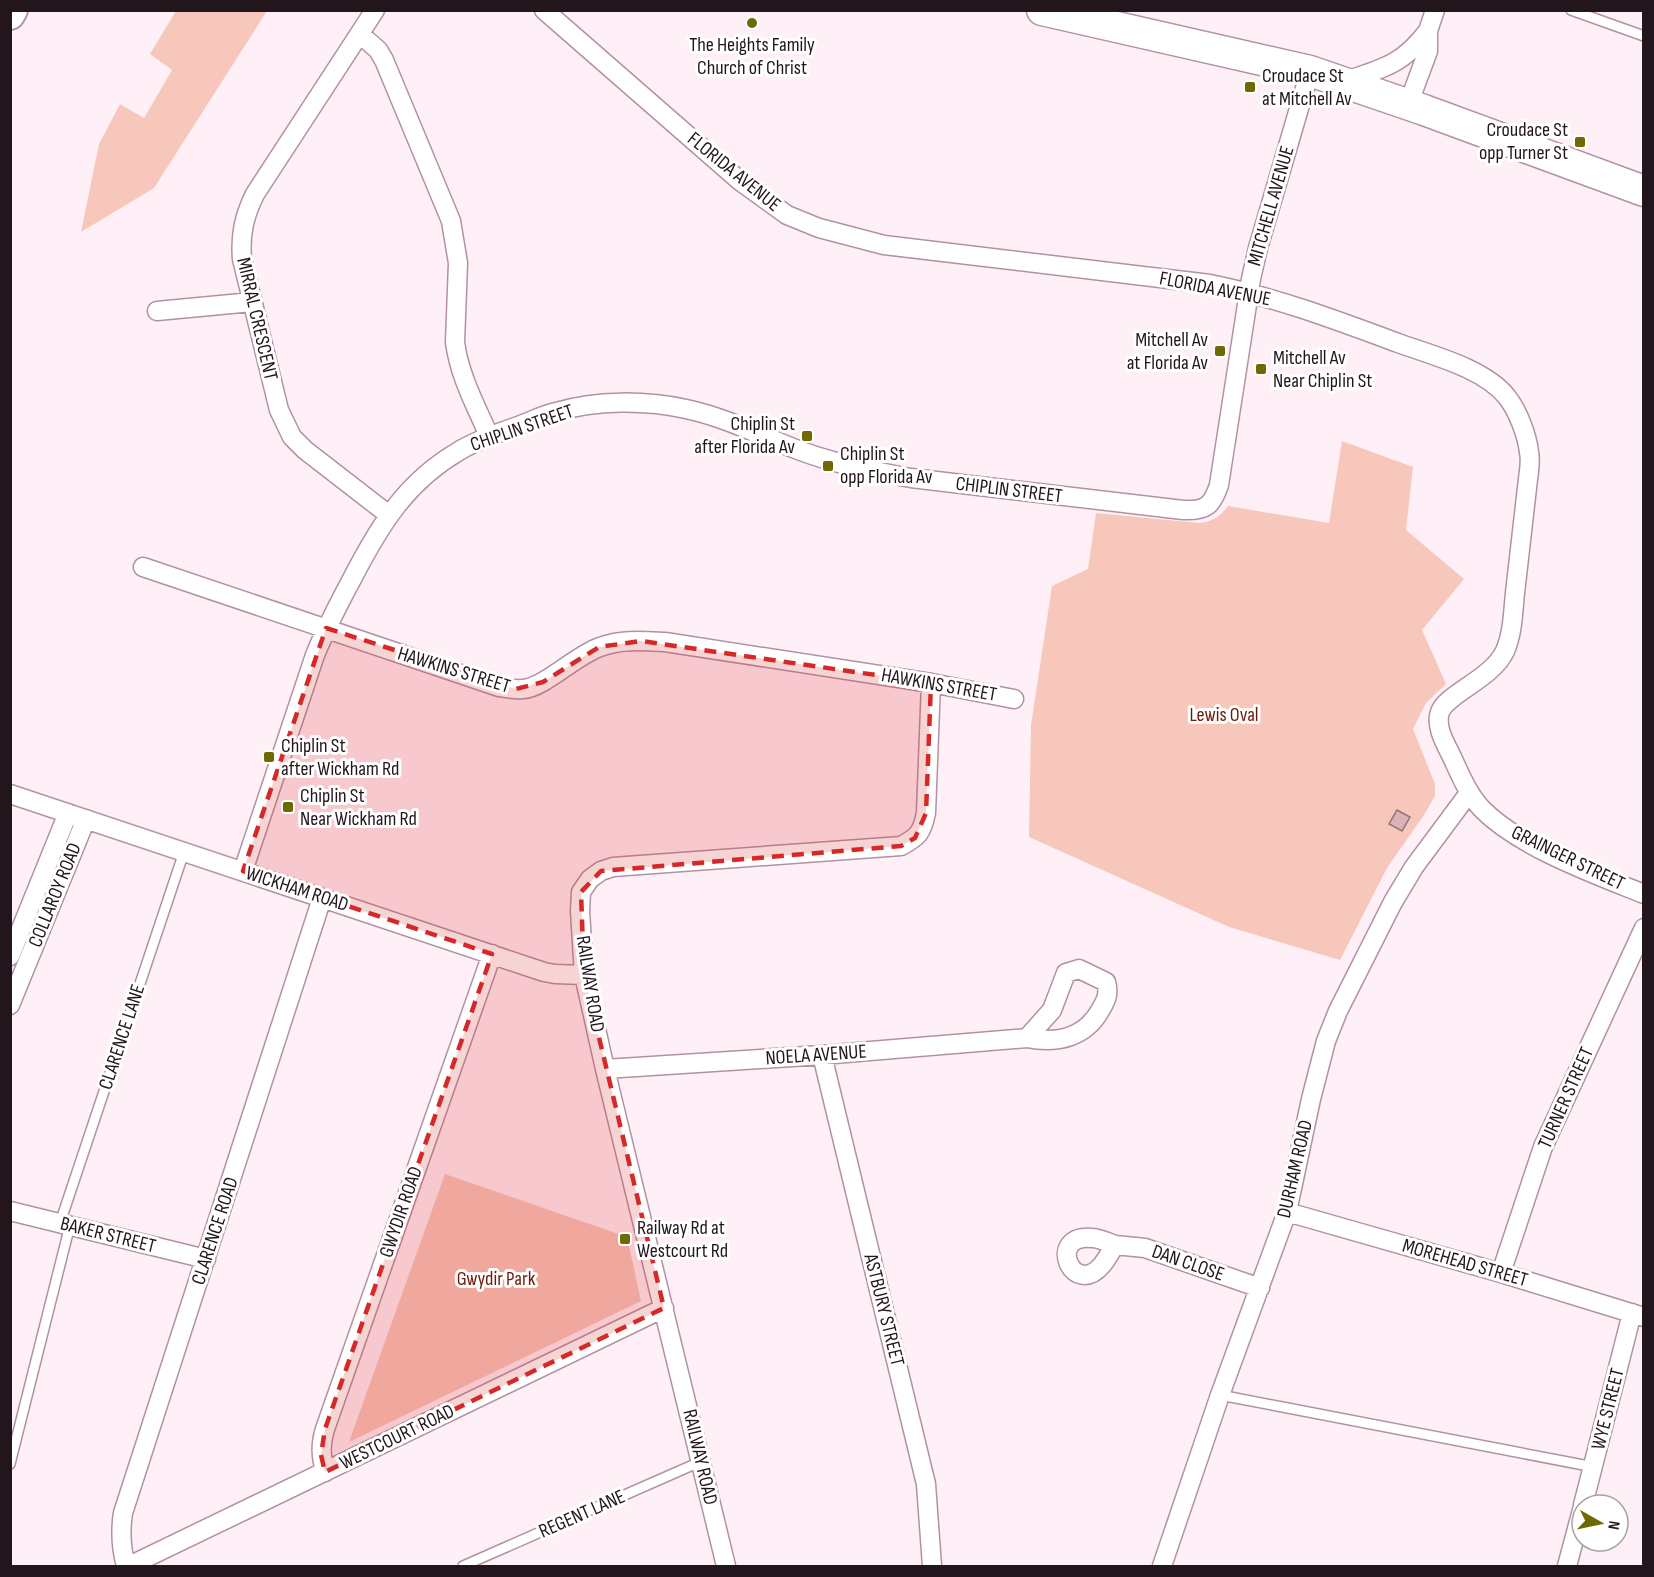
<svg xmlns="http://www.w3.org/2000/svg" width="1654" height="1577" viewBox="0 0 1654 1577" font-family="'Sofia Sans Condensed',sans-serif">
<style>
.green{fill:#f7c7bc}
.building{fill:#dbb2b7;stroke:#977176;stroke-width:1.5}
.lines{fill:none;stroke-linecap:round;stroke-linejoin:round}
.service-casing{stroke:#b391a3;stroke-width:12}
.minor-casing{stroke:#b391a3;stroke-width:21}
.primary-casing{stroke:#b391a3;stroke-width:32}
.trunk-casing{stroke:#b391a3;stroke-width:33}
.service{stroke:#fff;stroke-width:9}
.minor{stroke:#fff;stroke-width:18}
.primary{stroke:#fff;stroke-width:28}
.trunk{stroke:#fff;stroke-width:30}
.marked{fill:#d62828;fill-opacity:0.2;stroke:#d62828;stroke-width:4.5;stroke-dasharray:12 8;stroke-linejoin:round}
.poi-dot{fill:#706800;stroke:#fff;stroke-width:2}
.labels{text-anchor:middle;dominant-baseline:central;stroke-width:6;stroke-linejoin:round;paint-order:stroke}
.poi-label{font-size:20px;fill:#22151c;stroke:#fff;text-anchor:start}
.street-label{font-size:20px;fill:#22151c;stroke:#fff}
.park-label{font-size:20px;fill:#6d1909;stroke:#fff}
</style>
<rect width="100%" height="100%" fill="#fff0f7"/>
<path class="green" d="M176,11H267L154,188L81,232L99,144L120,104L144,118L172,70L150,54Z
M1342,441L1413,467L1406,530L1464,579L1422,630L1446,684L1426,703L1413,729L1435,784V796L1424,815L1387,868L1340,960L1229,927L1029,837L1031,725L1052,586L1088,569L1096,513L1199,523C1212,522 1221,516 1228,506L1329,523Z
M445,1174L627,1237L641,1301L349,1442Z"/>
<path class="building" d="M1397,810L1410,817L1402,831L1389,824Z"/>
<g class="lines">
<g class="service-casing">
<path id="service" d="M1571,10L1644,36
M60,1223L184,852
M1220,1395L1594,1467
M10,1464L70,1225
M463,1566L702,1461"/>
</g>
<g class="minor-casing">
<path id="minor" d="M375,10L255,194C244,216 240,235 242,259L279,410L292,437L305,450L389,515
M544,10L740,181L787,215L819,228L884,245L1210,284C1275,297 1336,320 1398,343C1431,355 1484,368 1507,397C1518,411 1527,435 1529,452C1531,461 1529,471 1528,479C1524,517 1519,555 1515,593C1513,611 1513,633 1505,651C1492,679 1446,694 1440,712C1435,726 1445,743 1451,755C1460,774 1468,795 1483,810C1520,847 1594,874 1644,894
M361,35L378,50L384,60L451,221L458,263L455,342C459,375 476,406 489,436
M1343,82C1383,68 1401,66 1428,31
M1408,105L1428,51V31L1435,10
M157,311L252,302
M143,567L499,687C507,688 515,690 523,689C544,688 576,655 600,647C621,639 643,641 665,642L931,683L1014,699
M10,794L544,972L555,974L584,975
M243,871L315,655C326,628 339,603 353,577C380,525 406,482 459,451C480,438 503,432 526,423C536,419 545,414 556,412C596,400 645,400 686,409C724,417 757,434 793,448C831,463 870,471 911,478L1183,510C1206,511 1212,506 1219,485L1251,279L1258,248L1310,71
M10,956L68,813
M10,1005L86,819
M822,1055L926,1484L932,1566
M605,1069L822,1055L1027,1038C1058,1044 1086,1037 1101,1009C1107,999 1109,993 1106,982L1079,969L1066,973L1052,1010L1027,1038
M10,1211L206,1259
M1287,1212L1501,1273L1644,1317
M1115,1245C1107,1242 1099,1238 1092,1238C1045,1234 1073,1299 1102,1265C1107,1259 1111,1251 1115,1245L1145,1248L1260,1288
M1501,1273L1543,1147L1644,928
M325,1472C321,1456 320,1445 325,1429L492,954
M1583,1505L1632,1313
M126,1566C121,1548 120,1532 123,1513L322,898
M129,1566L664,1308
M726,1566L605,1069L584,975L580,911L581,892L590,879L601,871L613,867L901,846C918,837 922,833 926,813L931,683
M1162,1566L1220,1395L1287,1212L1311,1099L1326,1041L1338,1011L1393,902L1414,867L1469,793
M1567,1566L1582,1510"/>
</g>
<g class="primary-casing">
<path id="primary" d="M10,15L13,10"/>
</g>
<g class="trunk-casing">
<path id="trunk" d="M1042,10L1310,71L1424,110L1644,191"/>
</g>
<use href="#service" class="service"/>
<use href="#minor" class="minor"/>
<use href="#primary" class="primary"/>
<use href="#trunk" class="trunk"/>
</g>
<path class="marked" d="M326,628L516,689L543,682L599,647L641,641L931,683L926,813L915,838L901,846L601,871L581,892L584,975L664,1308L325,1472L321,1455L325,1429L492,954L243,871Z"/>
<g class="poi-dot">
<circle cx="752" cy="23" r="6"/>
<rect x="1244" y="81" width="12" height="12" rx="3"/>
<rect x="1574" y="136" width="12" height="12" rx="3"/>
<rect x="1214" y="345" width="12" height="12" rx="3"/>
<rect x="1255" y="363" width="12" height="12" rx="3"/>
<rect x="801" y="430" width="12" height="12" rx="3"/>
<rect x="822" y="460" width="12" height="12" rx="3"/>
<rect x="263" y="751" width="12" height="12" rx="3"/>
<rect x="282" y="801" width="12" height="12" rx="3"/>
<rect x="619" y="1233" width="12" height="12" rx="3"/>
</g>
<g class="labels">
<g class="poi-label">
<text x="752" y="45" text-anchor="middle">The Heights Family<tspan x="752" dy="23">Church of Christ</tspan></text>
<text x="1262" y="76">Croudace St<tspan x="1262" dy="23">at Mitchell Av</tspan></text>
<text x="1568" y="130" text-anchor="end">Croudace St<tspan x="1568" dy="23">opp Turner St</tspan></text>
<text x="1208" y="340" text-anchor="end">Mitchell Av<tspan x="1208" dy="23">at Florida Av</tspan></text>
<text x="1273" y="358">Mitchell Av<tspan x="1273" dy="23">Near Chiplin St</tspan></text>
<text x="795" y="424" text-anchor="end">Chiplin St<tspan x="795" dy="23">after Florida Av</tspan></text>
<text x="840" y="454">Chiplin St<tspan x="840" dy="23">opp Florida Av</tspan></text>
<text x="281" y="746">Chiplin St<tspan x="281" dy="23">after Wickham Rd</tspan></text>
<text x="300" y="796">Chiplin St<tspan x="300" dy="23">Near Wickham Rd</tspan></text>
<text x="637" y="1228">Railway Rd at<tspan x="637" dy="23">Westcourt Rd</tspan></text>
</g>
<g class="street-label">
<text transform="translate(734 172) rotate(39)">FLORIDA AVENUE</text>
<text transform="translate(1271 206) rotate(-74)">MITCHELL AVENUE</text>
<text transform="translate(1215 289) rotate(11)">FLORIDA AVENUE</text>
<text transform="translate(257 319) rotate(77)">MIRRAL CRESCENT</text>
<text transform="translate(522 428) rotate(-19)">CHIPLIN STREET</text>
<text transform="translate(1009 490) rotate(7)">CHIPLIN STREET</text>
<text transform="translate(454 670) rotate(17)">HAWKINS STREET</text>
<text transform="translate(939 685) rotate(10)">HAWKINS STREET</text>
<text transform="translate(1568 858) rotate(26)">GRAINGER STREET</text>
<text transform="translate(297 889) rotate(18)">WICKHAM ROAD</text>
<text transform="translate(55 895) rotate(-68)">COLLAROY ROAD</text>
<text transform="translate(590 984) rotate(81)">RAILWAY ROAD</text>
<text transform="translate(122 1037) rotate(-72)">CLARENCE LANE</text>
<text transform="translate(816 1055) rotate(-4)">NOELA AVENUE</text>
<text transform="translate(1566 1098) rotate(-66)">TURNER STREET</text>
<text transform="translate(1295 1169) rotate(-77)">DURHAM ROAD</text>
<text transform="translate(401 1212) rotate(-71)">GWYDIR ROAD</text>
<text transform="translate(215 1231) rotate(-72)">CLARENCE ROAD</text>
<text transform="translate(108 1235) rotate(14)">BAKER STREET</text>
<text transform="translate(1188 1263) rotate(19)">DAN CLOSE</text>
<text transform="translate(1465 1263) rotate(16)">MOREHEAD STREET</text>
<text transform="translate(884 1310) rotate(76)">ASTBURY STREET</text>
<text transform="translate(1608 1409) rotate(-76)">WYE STREET</text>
<text transform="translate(397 1437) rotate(-26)">WESTCOURT ROAD</text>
<text transform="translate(700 1457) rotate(77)">RAILWAY ROAD</text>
<text transform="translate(582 1514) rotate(-24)">REGENT LANE</text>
</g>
<g class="park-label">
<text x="1224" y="715">Lewis Oval</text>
<text x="496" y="1279">Gwydir Park</text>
</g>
</g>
<rect width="1654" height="1577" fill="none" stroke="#22151c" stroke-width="24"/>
<g transform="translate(1600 1523) rotate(99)"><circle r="28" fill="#ffffff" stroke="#a7a1a4" stroke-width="1.5"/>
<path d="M0-4.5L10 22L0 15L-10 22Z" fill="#706800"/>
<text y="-9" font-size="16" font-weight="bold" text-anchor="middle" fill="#22151c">N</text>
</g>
</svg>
